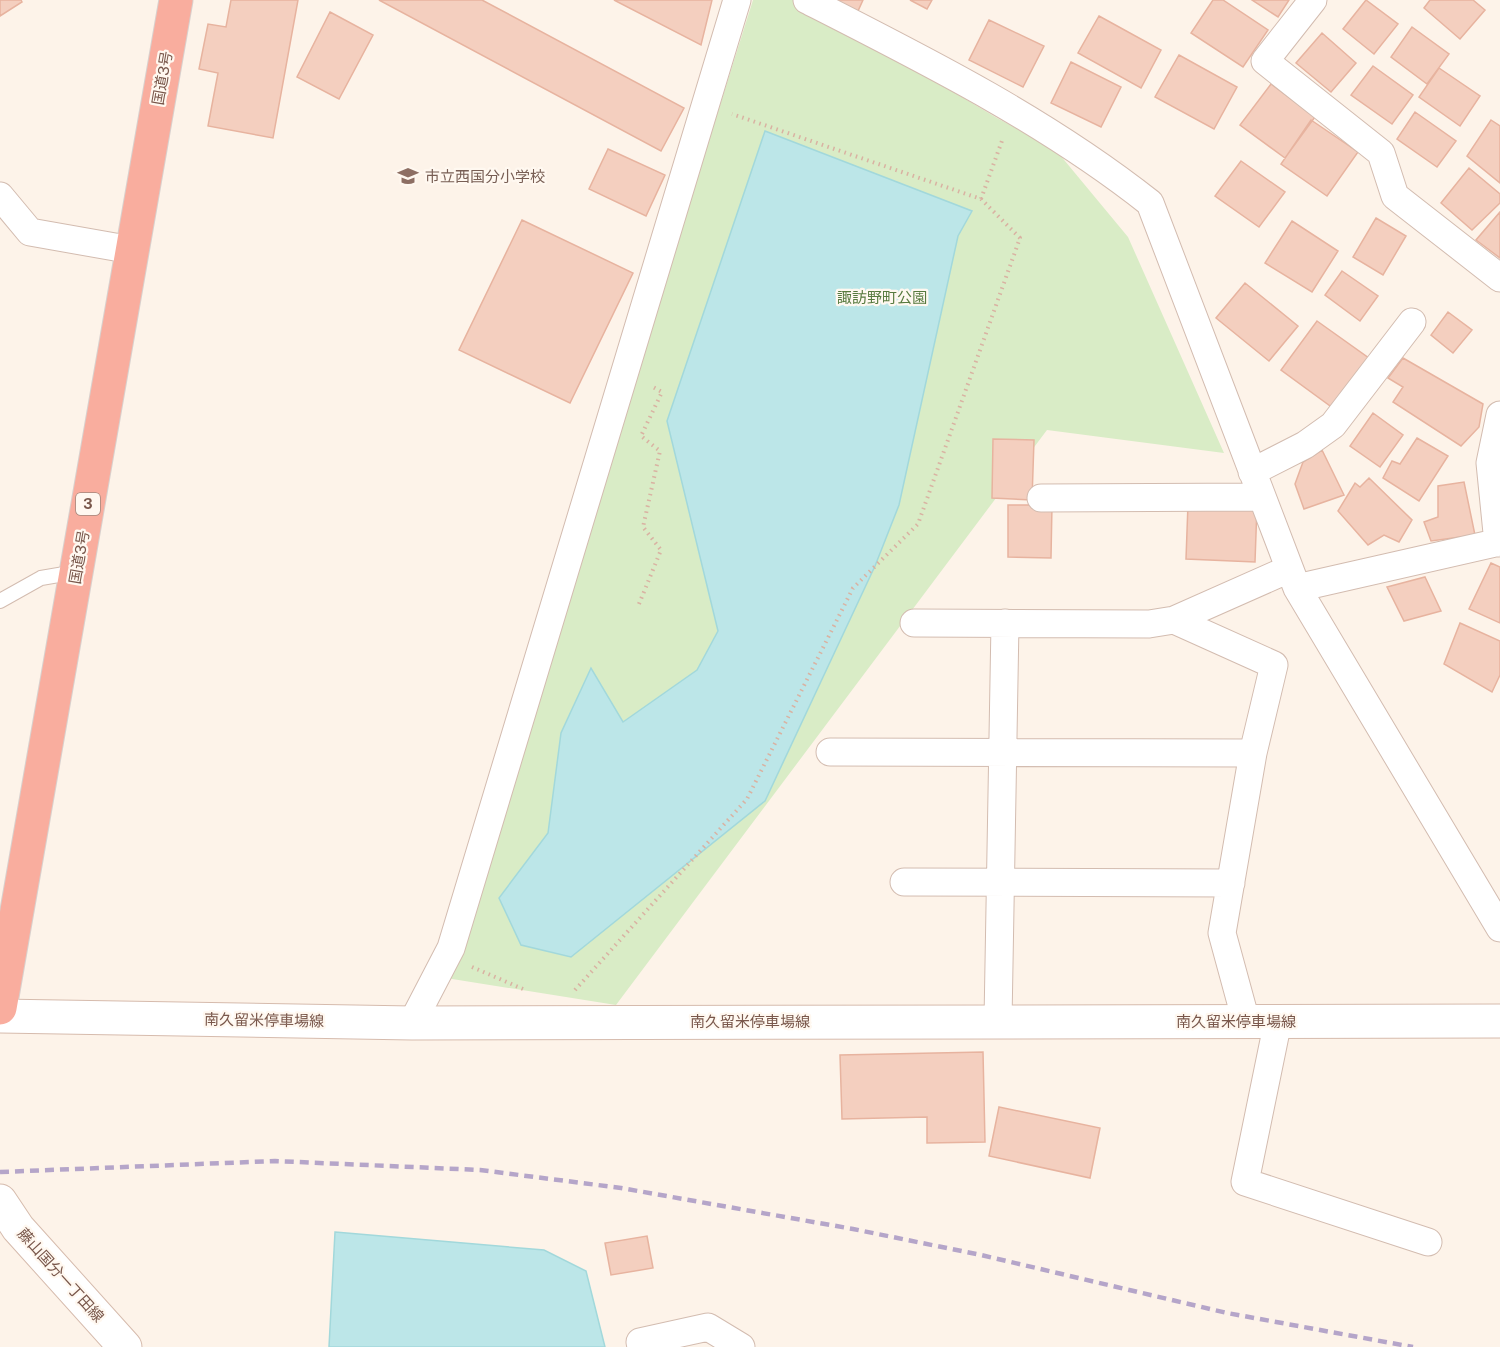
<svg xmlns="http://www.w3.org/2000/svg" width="1500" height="1347" viewBox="0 0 1500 1347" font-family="'Public Sans','Noto Sans JP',sans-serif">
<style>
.green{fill:#d9ecc6}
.water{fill:#bce6e8;stroke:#a2d8db;stroke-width:1.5}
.building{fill:#f4cfbf;stroke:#e7b39f;stroke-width:1.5}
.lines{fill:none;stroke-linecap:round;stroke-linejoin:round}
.lane-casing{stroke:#d3bcb0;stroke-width:16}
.street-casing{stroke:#d3bcb0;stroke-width:29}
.secondary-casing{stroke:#d6bbad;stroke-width:35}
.highway-casing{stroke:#d9d0cd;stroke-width:35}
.path{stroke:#d9b2a2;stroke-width:4;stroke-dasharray:1.5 4.5;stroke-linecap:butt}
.lane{stroke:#fff;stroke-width:14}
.street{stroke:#fff;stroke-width:27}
.secondary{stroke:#fff;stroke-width:33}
.highway{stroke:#f9ad9e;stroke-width:33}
.rail{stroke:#b5a5c9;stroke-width:4.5;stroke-dasharray:9 6;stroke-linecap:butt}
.labels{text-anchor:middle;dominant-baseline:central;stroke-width:4.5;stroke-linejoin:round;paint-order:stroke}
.shield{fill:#fff8f0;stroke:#a1877c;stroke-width:1.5}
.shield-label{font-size:14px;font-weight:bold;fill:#79574b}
.street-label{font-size:15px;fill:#79574b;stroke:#fff8f0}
.education-label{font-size:15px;fill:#785e54;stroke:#fff8f0;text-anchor:start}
.park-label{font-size:15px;fill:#577a3f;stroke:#fff8f0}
</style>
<rect width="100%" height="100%" fill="#fdf3e9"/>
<path class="green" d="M753,0H800L997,118L1055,149L1128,237L1224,453L1047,430L616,1005L446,978Z"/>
<path class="water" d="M765,131L972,211L958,236L899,505L875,566L765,801L571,957L521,945L499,898L548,833L561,733L591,668L623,722L697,670L718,631L667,421Z
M335,1232L544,1250L586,1271L605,1347H329Z"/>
<path class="building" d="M0,0H21L22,2L0,16Z
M231,0H298L273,138L208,126L218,73L199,69L208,24L226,27Z
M379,0H482L684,108L661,151Z
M614,0H712L701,45Z
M834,0H863L858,11Z
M910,0H932L927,9Z
M1213,0H1223L1268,30L1243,67L1191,33Z
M1252,0H1289L1278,17Z
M1366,0L1398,24L1374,54L1343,29Z
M1430,0H1473L1485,10L1460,39L1424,8Z
M330,12L373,35L339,99L297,77Z
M1099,16L1161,50L1141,88L1078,53Z
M989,20L1044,46L1023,87L969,60Z
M1412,27L1449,54L1427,84L1391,57Z
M1322,33L1356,63L1331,92L1296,63Z
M1179,55L1237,87L1214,129L1155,97Z
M1071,62L1121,87L1101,127L1051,103Z
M1373,66L1413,95L1392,124L1351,95Z
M1439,68L1480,96L1460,126L1419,97Z
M1271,84L1315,117L1285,158L1240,125Z
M1415,112L1456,141L1437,167L1397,139Z
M1311,120L1358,152L1327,196L1281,164Z
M1491,120L1500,126V183L1467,156Z
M608,149L665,175L646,216L589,189Z
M1241,161L1285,192L1259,227L1215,196Z
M1469,168L1500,194V203L1472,230L1441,203Z
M1500,212V258L1476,240Z
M1376,218L1406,236L1383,275L1353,257Z
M522,220L633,273L570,403L459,350Z
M1292,221L1338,251L1312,292L1265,263Z
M1342,271L1378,296L1360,321L1325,295Z
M1245,283L1298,326L1269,361L1216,318Z
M1448,312L1472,330L1453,353L1431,335Z
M1317,321L1373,361L1337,411L1281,370Z
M1403,358L1483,404L1479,427L1461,446L1393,402L1403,387L1388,378Z
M1373,413L1403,435L1380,467L1350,446Z
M1417,438L1448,456L1419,501L1383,478L1392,461L1400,464Z
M993,439L1034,440L1032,500L992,498Z
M1322,450L1344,495L1304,509L1295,484L1303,462Z
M1369,478L1412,520L1399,542L1384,535L1368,545L1338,511L1355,483L1360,487Z
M1464,482L1475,535L1431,541L1424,522L1438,517V486Z
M1188,504L1257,506L1255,562L1186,559Z
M1008,505H1052L1051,558L1008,557Z
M1491,563L1500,567V623L1469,609Z
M1425,577L1441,611L1404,621L1387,587Z
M1460,623L1500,641V675L1492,692L1444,664Z
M983,1052L985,1142L927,1143V1117L842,1119L840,1055Z
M999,1107L1100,1128L1090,1178L989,1156Z
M647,1236L653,1268L611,1275L605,1243Z"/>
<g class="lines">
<g class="lane-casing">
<path id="lane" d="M0,601L41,578L76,572"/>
</g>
<g class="street-casing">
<path id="street" d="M807,0C925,60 1045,120 1150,203L1297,588L1500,928
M1313,0L1265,61L1381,153L1395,196L1500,278
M0,196L30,232L132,250
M1252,472L1305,445L1333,425L1412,322
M1041,498L1262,497
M1498,543L1490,463L1500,415
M1297,588L1500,542
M1174,620L1274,665L1253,753L1222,933L1246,1021
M914,623L1149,624L1174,620L1289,569
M830,752L1253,753
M904,882L1231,883
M998,1021L1005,623
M1278,1021L1245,1182L1428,1242
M412,1023L451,948L737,0
M641,1347L640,1342L708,1327L741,1347"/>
</g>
<g class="secondary-casing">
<path id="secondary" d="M0,1016L412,1023L1500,1021
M0,1201L18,1228L125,1347"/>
</g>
<g class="highway-casing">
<path id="highway" d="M0,1008L176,0"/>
</g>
<path class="path" d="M981,199L1003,138
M639,604L661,550L643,527L660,451L641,436L662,392L651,386
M472,967L523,989
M575,990L747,799L853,588L918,524L1020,238L981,199L732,114"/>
<use href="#lane" class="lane"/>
<use href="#street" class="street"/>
<use href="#secondary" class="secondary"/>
<use href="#highway" class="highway"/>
<path class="rail" d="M0,1172L275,1161L480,1170L621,1188L853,1229L981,1255L1227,1313L1413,1347"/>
</g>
<defs>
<g id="school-bare" transform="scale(1.62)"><path d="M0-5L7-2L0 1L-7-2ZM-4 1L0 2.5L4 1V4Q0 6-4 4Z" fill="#8d6e63" stroke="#fff8f0" stroke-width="2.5" paint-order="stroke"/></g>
</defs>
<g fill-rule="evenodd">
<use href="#school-bare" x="408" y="176"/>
</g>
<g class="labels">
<rect class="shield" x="76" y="493" width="24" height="22" rx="4.5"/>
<g class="shield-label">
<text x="88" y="504">3</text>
</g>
<g class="street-label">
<text transform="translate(162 78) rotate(-80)">国道3号</text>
<text transform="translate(79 557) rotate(-80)">国道3号</text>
<text transform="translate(264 1020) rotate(1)">南久留米停車場線</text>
<text x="750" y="1021">南久留米停車場線</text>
<text x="1236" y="1021">南久留米停車場線</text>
<text transform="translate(61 1275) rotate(48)">藤山国分一丁田線</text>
</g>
<g class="education-label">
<text x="425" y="176">市立西国分小学校</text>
</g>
<g class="park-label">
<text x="882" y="297">諏訪野町公園</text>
</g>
</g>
</svg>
